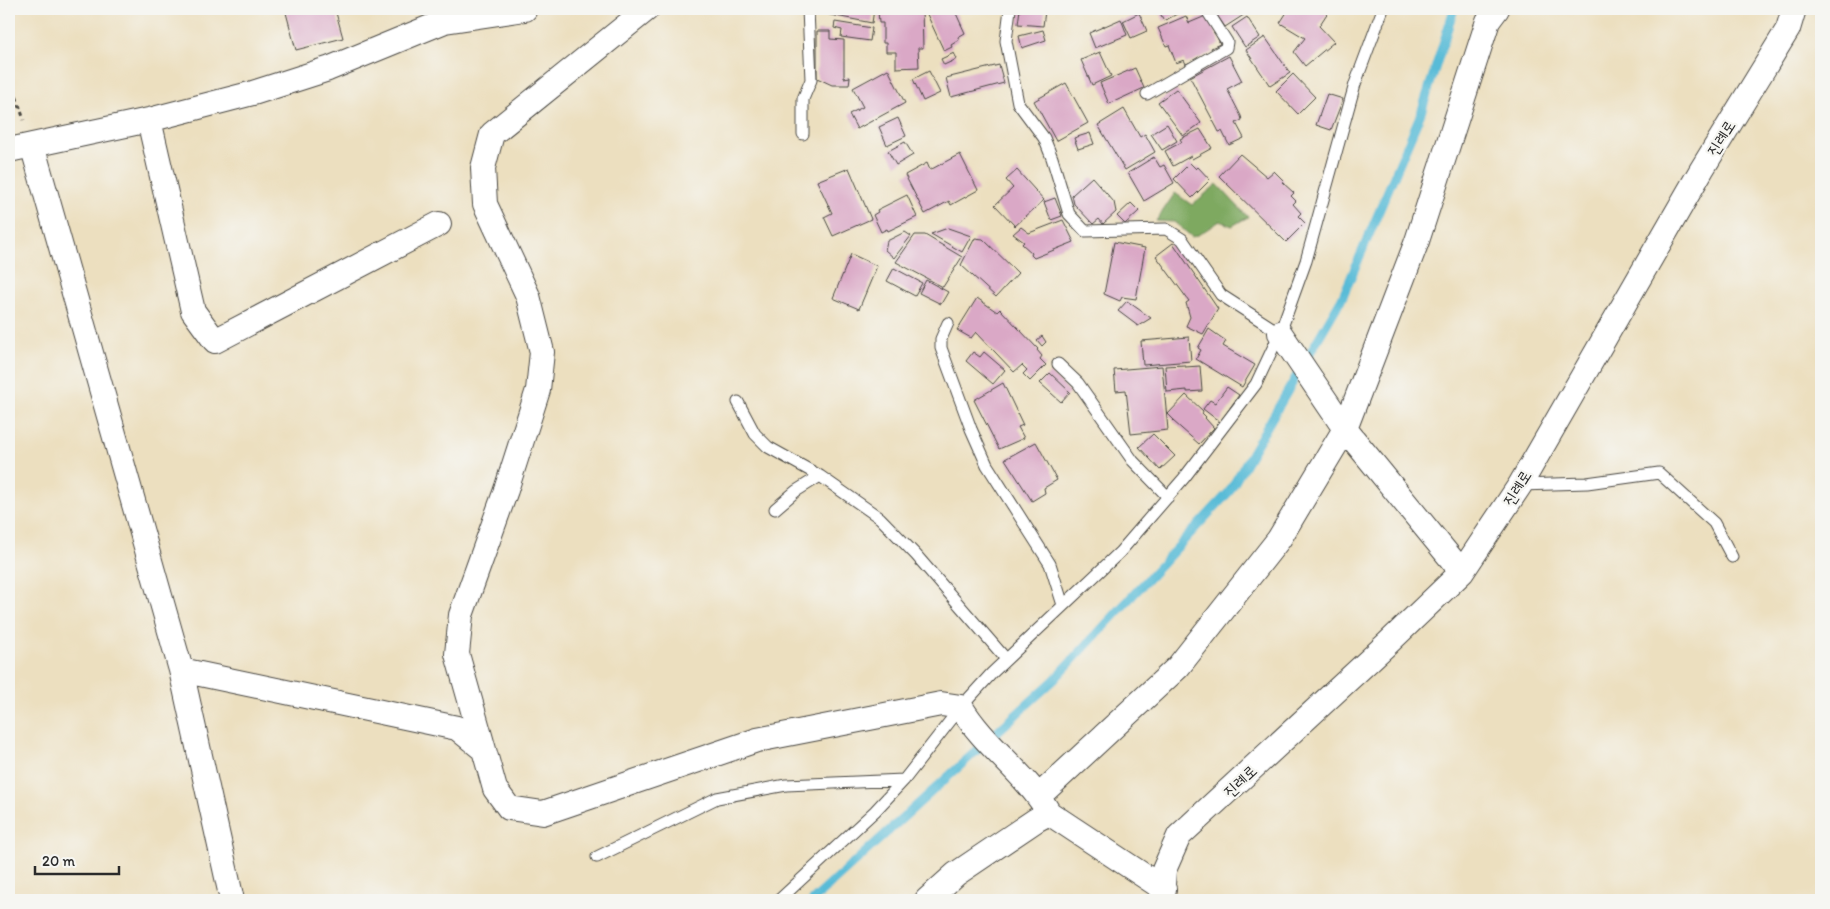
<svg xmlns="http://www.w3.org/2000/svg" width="1830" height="909" viewBox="0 0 1830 909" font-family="Itim,'Poor Story',sans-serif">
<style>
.forest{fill:#7ea960;stroke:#546a46}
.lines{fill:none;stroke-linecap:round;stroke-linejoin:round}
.stream{stroke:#59bbd7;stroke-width:9}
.building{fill:#daa8c6}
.lane-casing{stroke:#484641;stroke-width:13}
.street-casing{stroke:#484641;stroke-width:26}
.path{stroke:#484641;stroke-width:3;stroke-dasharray:4 4;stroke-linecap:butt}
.lane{stroke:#fff;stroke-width:11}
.street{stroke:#fff;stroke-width:24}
.labels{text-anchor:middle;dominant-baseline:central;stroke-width:4.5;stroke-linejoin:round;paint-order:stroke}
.street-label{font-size:16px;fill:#2b2b2b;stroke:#f6f6f2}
</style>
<rect width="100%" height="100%" fill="#f6f6f2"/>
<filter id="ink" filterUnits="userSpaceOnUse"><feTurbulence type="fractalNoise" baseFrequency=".02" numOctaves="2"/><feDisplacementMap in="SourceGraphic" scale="10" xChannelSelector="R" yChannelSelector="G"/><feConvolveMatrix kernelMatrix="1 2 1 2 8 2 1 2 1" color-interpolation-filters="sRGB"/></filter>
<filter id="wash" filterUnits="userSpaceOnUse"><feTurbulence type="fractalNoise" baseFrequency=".0096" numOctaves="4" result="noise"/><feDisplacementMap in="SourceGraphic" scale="20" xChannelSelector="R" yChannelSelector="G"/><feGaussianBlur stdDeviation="1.12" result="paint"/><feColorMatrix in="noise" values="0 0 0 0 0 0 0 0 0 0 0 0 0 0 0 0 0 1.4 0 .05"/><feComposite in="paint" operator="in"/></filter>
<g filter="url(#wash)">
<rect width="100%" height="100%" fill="#ecdfbf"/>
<path class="forest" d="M1217,184L1248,217L1232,226L1220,221L1198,235L1192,237L1174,222L1156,221L1175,193L1192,205Z"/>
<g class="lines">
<path class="stream" d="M813,900L1054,680L1229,492L1343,296L1421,113L1454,9"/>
</g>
<g id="blocks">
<path class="building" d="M285,9H335L343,38L296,50Z
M816,9H874L872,23L815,12Z
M922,9L923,48H918L919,67L896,68V52H886V43H883V23H879L878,10Z
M927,9H954L965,33L958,37L959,40L951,45L952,47L944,51L925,10Z
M1020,9L1045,11L1043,26L1018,24Z
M1158,9H1186L1164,21Z
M1213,9H1253L1225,27Z
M1289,9L1294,11L1296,9H1330L1319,26L1334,42L1305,66L1294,52L1305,38L1280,23Z
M1139,13L1147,31L1131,38L1123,21Z
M1208,15L1220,44L1211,48L1213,52L1186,64L1184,60L1176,63L1169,45L1166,46L1158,28L1186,16L1189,23Z
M1247,17L1260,37L1245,47L1232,27Z
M1121,19L1127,35L1095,48L1089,33Z
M835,22L872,28L870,41L841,37L842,30L834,28Z
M1043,30L1046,40L1022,48L1019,36Z
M817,31H830V39L844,40V78L850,77L849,85H832L817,78Z
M1265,37L1290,73L1270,86L1246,50Z
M1100,52L1111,76L1092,85L1081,60Z
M954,53L957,59L944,65L941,59Z
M1229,56L1242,81L1227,89L1241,116L1242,120L1236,123L1244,138L1229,145L1222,131L1219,132L1217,128L1190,77Z
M999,65L1004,83L951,97L946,78Z
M1135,68L1144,88L1109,104L1100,83Z
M888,69L905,103L857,129L849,114L863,107L853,88Z
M929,71L940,93L923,101L913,79Z
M1293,74L1315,97L1298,114L1276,91Z
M1066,83L1088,123L1056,141L1034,101Z
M1176,89L1201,123L1183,136L1158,102Z
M1327,94L1343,99L1331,130L1316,125Z
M1124,109L1140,137L1145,134L1155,152L1125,170L1098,125Z
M898,118L906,136L887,145L879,127Z
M1167,124L1177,141L1162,150L1151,134Z
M1200,129L1212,148L1192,159L1191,156L1173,166L1165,151L1182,142L1180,139Z
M1090,133L1094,144L1078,149L1074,138Z
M905,142L913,155L896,165L888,151Z
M960,154L978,190L951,205L949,201L925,214L905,175L927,163L930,170Z
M1240,154L1267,177L1274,171L1284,181L1282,182L1294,193L1291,196L1296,201L1293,204L1301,213L1298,216L1305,223L1286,242L1219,176Z
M1154,157L1160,167L1164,165L1174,183L1144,201L1128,173Z
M1190,163L1196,169L1198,167L1210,180L1192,198L1174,179Z
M849,168L871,219L833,236L824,217L832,213L817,181Z
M1017,170L1044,200L1015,226L995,205L1013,188L1006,180Z
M1092,177L1114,202L1116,212L1103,224L1099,219L1093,224L1074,204L1072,195Z
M907,195L917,217L888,231L887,229L881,232L873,215L878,212L877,210Z
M1055,198L1062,216L1051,220L1044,202Z
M1131,203L1139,211L1125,224L1117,216Z
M1063,220L1074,242L1034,258L1031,255L1032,253L1022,244L1024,242L1013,234L1021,227L1029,233Z
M948,228L971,236L962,252L931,234Z
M905,232L911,236L894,258L885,250L887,241Z
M915,235H925L962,257L943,287L896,262Z
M975,238L983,239L1018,273L996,297L961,265Z
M1114,242L1145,248L1136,299L1122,297L1120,301L1104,294Z
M1173,243L1218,309L1203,334L1186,326L1190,317L1186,303L1189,301L1156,256Z
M851,254L877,266L859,309L833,298Z
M894,268L922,283L915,296L887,281Z
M926,280L948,292L941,304L919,293Z
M977,298L997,312L1000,309L1038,349L1037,350L1042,356L1040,359L1046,365L1030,381L1023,374L1027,370L1022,365L1014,372L976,332L971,338L957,330Z
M1127,301L1151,318L1138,326L1118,311Z
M1209,329L1226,341L1223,346L1255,365L1242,387L1196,359L1201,350L1198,348Z
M1042,336L1046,342L1042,346L1037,340Z
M1189,337L1191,361L1143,365L1141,341Z
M973,352L980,357L984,352L1005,370L993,384L966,361Z
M1185,365V367L1200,366L1202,391L1187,392V390L1167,392L1165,366Z
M1162,366L1168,430L1131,434L1126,390L1116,391L1114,370Z
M1050,373L1070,392L1061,402L1040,383Z
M1003,383L1023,425L1018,427L1024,438L999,449L974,400Z
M1227,387L1239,395L1220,422L1203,409L1210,400L1215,403Z
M1186,395L1203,411L1202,413L1206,417L1205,418L1214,428L1199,444L1173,421L1174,420L1168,414Z
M1153,434L1175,456L1160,470L1139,447Z
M1036,442L1057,480L1044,488L1045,493L1032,501L1005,459Z"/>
</g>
</g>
<g filter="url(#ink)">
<use href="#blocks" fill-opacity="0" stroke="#484641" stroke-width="1"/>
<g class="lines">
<g class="lane-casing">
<path id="lane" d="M1010,9L1006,41L1018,103L1044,138L1052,158L1069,214L1085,231L1166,229L1182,239L1221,295L1280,333
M1147,94L1226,48L1227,42L1206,9
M803,134V99L811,80L808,9
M948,323L941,339V348L971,429L987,465L1050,564L1063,605
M1058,364L1078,383L1133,461L1168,497
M738,402L755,434L768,447L820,476L880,518L916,555L1006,659
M1520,485L1587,483L1659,473L1714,523L1732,557
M775,509L796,491L820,476
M597,857L717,798L786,785L904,780
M779,900L875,811L904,780L961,707L992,673L1120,552L1184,478L1256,384L1280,333L1306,261L1355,84L1383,9"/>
</g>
<g class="street-casing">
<path id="street" d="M647,9L492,134L483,168L485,204L528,296L542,352L538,390L506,490L461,615L457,654L495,789L509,808L543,813L757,740L941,704L961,707C985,747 1026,773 1049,813L1164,889
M149,120L193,311L215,341L439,224
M32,145L181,670L232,900
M9,150L149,120L253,93L328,69L445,21L525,9
M1280,333L1345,429L1462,572
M181,670L457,728L484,750
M1039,796L1178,667L1279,539L1345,429L1417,241L1488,21L1497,9
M927,900L956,874L1036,820L1049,813
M1162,900L1164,870L1179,836L1388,643L1462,572L1520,485L1702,169L1788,29L1794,9"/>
</g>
<path class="path" d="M9,74L24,120"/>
<use href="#lane" class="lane"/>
<use href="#street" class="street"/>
</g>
</g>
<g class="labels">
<g class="street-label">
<text transform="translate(1721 138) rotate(-58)">진례로</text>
<text transform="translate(1517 488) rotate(-58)">진례로</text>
<text transform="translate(1240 781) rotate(-43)">진례로</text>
</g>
</g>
<rect width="1830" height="909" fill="none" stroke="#f6f6f2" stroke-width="30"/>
<path d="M35 866v8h84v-8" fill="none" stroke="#2b2b2b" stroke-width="2.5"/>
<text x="42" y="866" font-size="15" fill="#2b2b2b" stroke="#f6f6f2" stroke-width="4" paint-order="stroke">20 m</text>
</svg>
